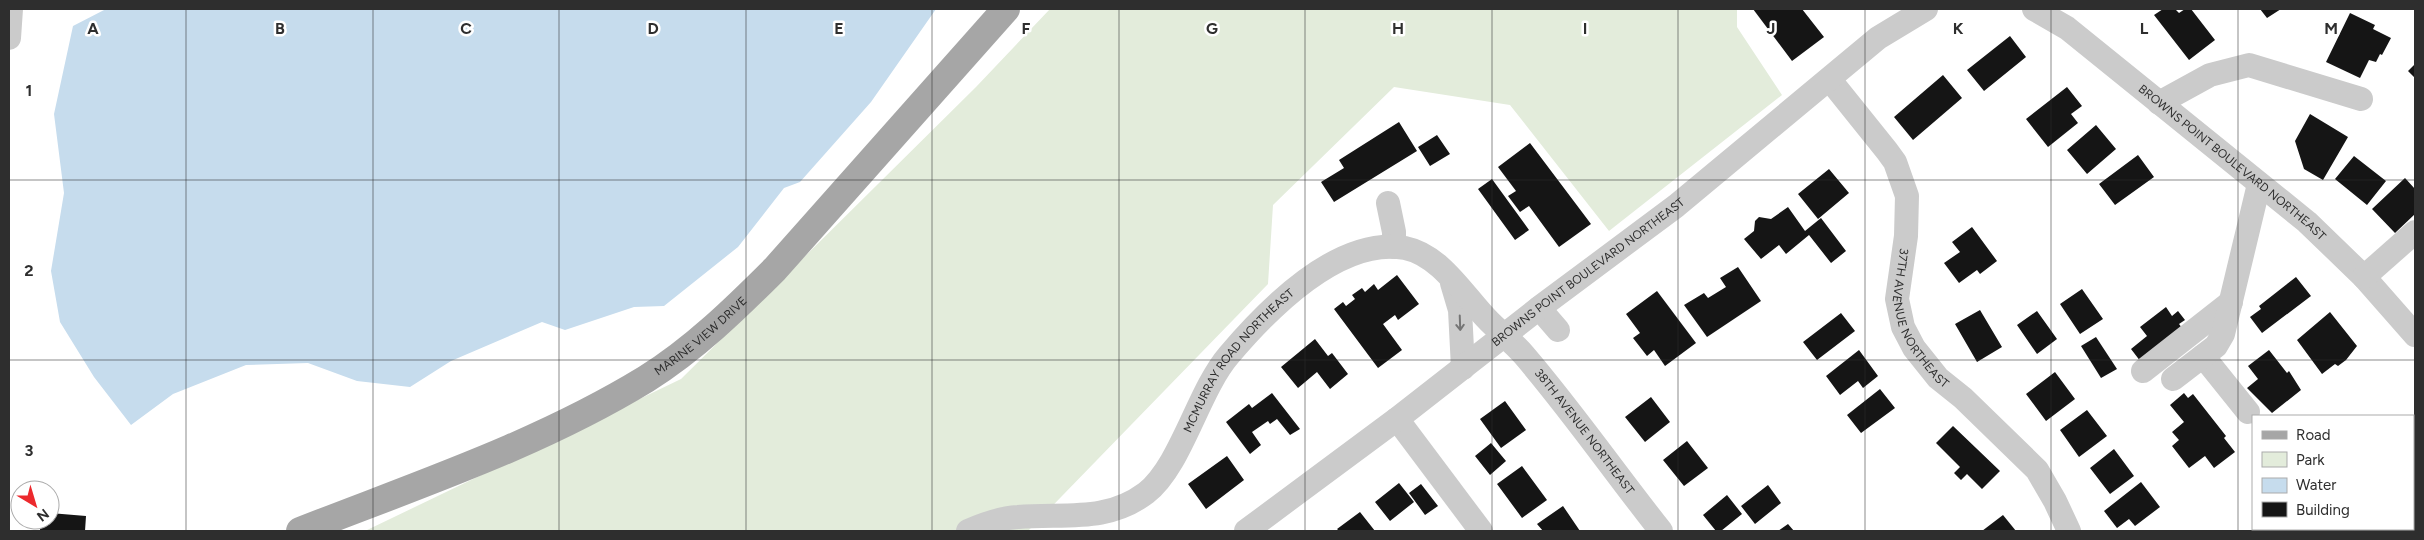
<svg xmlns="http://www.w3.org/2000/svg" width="2424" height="540" viewBox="0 0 2424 540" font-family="Figtree,sans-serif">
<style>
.green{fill:#e3ecdb}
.water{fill:#c6dced}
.building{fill:#151515}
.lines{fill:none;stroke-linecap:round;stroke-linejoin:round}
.minor{stroke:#cbcbcb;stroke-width:24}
.major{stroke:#a6a6a6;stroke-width:28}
.oneway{stroke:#757575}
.grid{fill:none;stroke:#2e2e2e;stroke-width:1;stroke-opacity:0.55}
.labels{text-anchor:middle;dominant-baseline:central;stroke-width:5;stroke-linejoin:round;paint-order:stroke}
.street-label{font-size:12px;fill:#2e2e2e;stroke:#fff}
.grid-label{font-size:16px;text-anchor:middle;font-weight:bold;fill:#2e2e2e;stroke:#fff;stroke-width:5;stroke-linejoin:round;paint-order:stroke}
</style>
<rect width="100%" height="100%" fill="#fff"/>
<path class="green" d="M1050,9H1737V27L1782,95L1609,231L1510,105L1394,87L1273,205L1268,284L1028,531H365L681,379L976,87Z"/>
<path class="water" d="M106,9H936L871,102L800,182L784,188L738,247L664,306L634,307L565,330L542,322L451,361L410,387L357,381L308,363L246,365L173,394L131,425L94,377L60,322L51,271L64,193L54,114L73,26Z"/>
<path class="building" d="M1753,9H1802L1824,37L1792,61Z
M2163,9H2175L2179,13L2185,9H2191L2215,40L2189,60L2154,15Z
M2260,9H2281L2267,18Z
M2350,13L2375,25L2373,29L2391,38L2382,55L2380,54L2376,62L2369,60L2360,78L2326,62Z
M2010,36L2026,57L1984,91L1967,70Z
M2415,64V78L2408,71Z
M1943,75L1962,98L1913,140L1894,117Z
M2067,87L2082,106L2071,114L2078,123L2048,147L2026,119Z
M2310,114L2348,137L2323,180L2304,169L2295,141Z
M1399,122L1417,151L1334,202L1321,182L1344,168L1339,160Z
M2096,125L2116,149L2087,174L2067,150Z
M1437,135L1450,154L1430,166L1418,147Z
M1530,143L1591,224L1559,247L1529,206L1520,212L1508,196L1516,191L1498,167Z
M2138,155L2154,177L2115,205L2099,184Z
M2354,156L2386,181L2367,205L2335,179Z
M1829,169L1849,193L1818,219L1798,194Z
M2405,178L2415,189V214L2395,233L2372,209Z
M1492,179L1529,230L1515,240L1478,189Z
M1788,207L1805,231L1821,218L1846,251L1831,263L1809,235L1786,254L1779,245L1761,259L1744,239L1754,231L1755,221L1759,217L1771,219Z
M1972,227L1997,261L1980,274L1977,270L1959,283L1944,263L1960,252L1952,242Z
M1738,267L1761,301L1707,337L1684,305L1704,293L1708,298L1726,287L1720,278Z
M1397,275L1419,304L1398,320L1395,315L1383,324L1402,350L1378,368L1334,309L1343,302L1346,306L1355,299L1352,295L1362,288L1365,292L1374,284L1378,290Z
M2296,277L2311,296L2262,333L2250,317L2261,309L2259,306Z
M2082,289L2103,319L2080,334L2060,304Z
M1657,291L1696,343L1665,366L1654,350L1647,356L1633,338L1640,333L1626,314Z
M2166,307L2172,316L2178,311L2185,320L2179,324L2186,333L2144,366L2131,349L2147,336L2140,327Z
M1980,310L2002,347L1977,362L1955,324Z
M2037,311L2057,339L2037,354L2017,325Z
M2330,312L2357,346L2346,360L2338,366L2335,364L2322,374L2297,340Z
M1841,313L1855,331L1817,360L1803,342Z
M2096,337L2117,369L2101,378L2081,346Z
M1315,339L1328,356L1332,353L1348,374L1330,389L1317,372L1298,388L1281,367Z
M1859,350L1878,376L1863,388L1858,381L1840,395L1826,376Z
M2269,350L2287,373L2289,371L2301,390L2272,413L2247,388L2258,379L2248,366Z
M2055,372L2075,399L2046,421L2026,394Z
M1880,389L1895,408L1861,433L1847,415Z
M1272,393L1300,429L1290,435L1277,419L1270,424L1268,421L1252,432L1261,445L1250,454L1226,422L1249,404L1252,408Z
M2184,393L2188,398L2193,394L2226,436L2224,438L2235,452L2214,468L2205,456L2189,468L2172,446L2179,440L2172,432L2184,422L2170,405Z
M1651,397L1670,422L1645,442L1625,417Z
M1505,401L1526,430L1501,448L1480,419Z
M2087,410L2107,436L2079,457L2060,430Z
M1953,426L2000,471L1982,489L1967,474L1961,480L1954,473L1960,467L1936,443Z
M1687,441L1708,468L1684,486L1663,460Z
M1491,443L1506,461L1490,475L1475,456Z
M2114,449L2134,476L2110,494L2090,468Z
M1227,456L1244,480L1206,509L1188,484Z
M1522,466L1547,500L1522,518L1497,484Z
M2141,482L2160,507L2135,526L2129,519L2117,528L2104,511Z
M1399,483L1414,502L1390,521L1375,502Z
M1421,484L1438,506L1425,515L1409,493Z
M1768,485L1781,503L1755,524L1741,506Z
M1727,495L1742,514L1721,531H1716L1703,515Z
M1563,506L1580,531H1543L1537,524Z
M1360,512L1375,531H1339L1337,529Z
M50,513L86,516L85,531L40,530L41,520H50Z
M2003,515L2016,531H1982Z
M1788,524L1794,531H1778Z"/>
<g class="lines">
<g class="minor">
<path id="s1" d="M2034,9L2067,28L2307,222L2364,277L2415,335"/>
<path d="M9,38L11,9"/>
<path id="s2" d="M1830,80L1887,151L1895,162L1907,196L1906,236L1897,299L1903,327L1914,348L1938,378L1963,398L2037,470L2055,501L2069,531"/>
<path d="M2159,103L2210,75L2249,65L2361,99"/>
<path d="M1388,203L1394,232V247"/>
<path d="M2364,277L2415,232"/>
<path d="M1452,283L1460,310L1463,368"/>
<path d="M1539,308L1558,330"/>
<path d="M2203,356L2248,412"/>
<path d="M2143,371L2231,302"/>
<path d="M2173,379L2216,346L2223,334L2259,184"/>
<path d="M1397,419L1481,531"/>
<path d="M2413,487L2415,484"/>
<path id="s3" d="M968,531C984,524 1000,518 1018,517C1064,513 1106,523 1146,493C1181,466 1198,391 1229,355C1268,309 1339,236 1405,248C1440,255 1463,294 1486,318C1498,331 1512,341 1524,355C1572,411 1615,473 1661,531"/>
<path id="s4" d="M1246,531L1397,419L1539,308L1676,206L1878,38L1926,9"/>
<path d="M2362,531L2365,529"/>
</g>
<path class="major" id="s5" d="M300,531C417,485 538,445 646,379C694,349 735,309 775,269L1006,9"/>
</g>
<defs><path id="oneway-shaft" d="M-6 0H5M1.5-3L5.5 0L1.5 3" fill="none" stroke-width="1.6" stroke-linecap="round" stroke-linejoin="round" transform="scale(1.25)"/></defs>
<use class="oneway" href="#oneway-shaft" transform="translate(1460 323) rotate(88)"/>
<path class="grid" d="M186,9V531M373,9V531M559,9V531M746,9V531M932,9V531M1119,9V531M1305,9V531M1492,9V531M1678,9V531M1865,9V531M2051,9V531M2238,9V531M9,180H2415M9,360H2415"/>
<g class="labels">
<g class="street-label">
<text stroke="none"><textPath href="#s1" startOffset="251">BROWNS POINT BOULEVARD NORTHEAST</textPath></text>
<text stroke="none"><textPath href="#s4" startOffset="429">BROWNS POINT BOULEVARD NORTHEAST</textPath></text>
<text stroke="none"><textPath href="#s2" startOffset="270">37TH AVENUE NORTHEAST</textPath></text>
<text stroke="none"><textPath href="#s5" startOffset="448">MARINE VIEW DRIVE</textPath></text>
<text stroke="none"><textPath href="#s3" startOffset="348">MCMURRAY ROAD NORTHEAST</textPath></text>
<text stroke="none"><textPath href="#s3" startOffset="821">38TH AVENUE NORTHEAST</textPath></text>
</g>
</g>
<g class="grid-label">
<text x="93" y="34">A</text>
<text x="280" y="34">B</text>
<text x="466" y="34">C</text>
<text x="653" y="34">D</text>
<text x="839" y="34">E</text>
<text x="1026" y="34">F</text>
<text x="1212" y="34">G</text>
<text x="1398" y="34">H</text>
<text x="1585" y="34">I</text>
<text x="1771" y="34">J</text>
<text x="1958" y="34">K</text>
<text x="2144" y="34">L</text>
<text x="2331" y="34">M</text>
<text x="29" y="96">1</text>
<text x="29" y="276">2</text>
<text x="29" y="456">3</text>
</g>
<rect width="2424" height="540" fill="none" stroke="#2e2e2e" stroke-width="20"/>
<rect x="2252" y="415" width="162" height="115" fill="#ffffff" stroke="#ababab"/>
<rect x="2262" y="431" width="25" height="8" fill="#a6a6a6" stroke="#ababab"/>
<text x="2296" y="440" font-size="15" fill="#2e2e2e">Road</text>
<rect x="2262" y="452" width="25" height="15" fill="#e3ecdb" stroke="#ababab"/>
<text x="2296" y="465" font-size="15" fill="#2e2e2e">Park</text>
<rect x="2262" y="478" width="25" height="15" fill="#c6dced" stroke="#ababab"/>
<text x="2296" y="490" font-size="15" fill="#2e2e2e">Water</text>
<rect x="2262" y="502" width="25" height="15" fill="#151515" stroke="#ababab"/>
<text x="2296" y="515" font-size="15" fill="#2e2e2e">Building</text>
<g transform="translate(35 505) rotate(142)"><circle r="24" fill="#ffffff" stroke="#ababab"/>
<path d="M0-4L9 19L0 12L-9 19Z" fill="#ec292d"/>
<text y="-8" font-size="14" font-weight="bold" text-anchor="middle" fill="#2e2e2e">N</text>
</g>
</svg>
